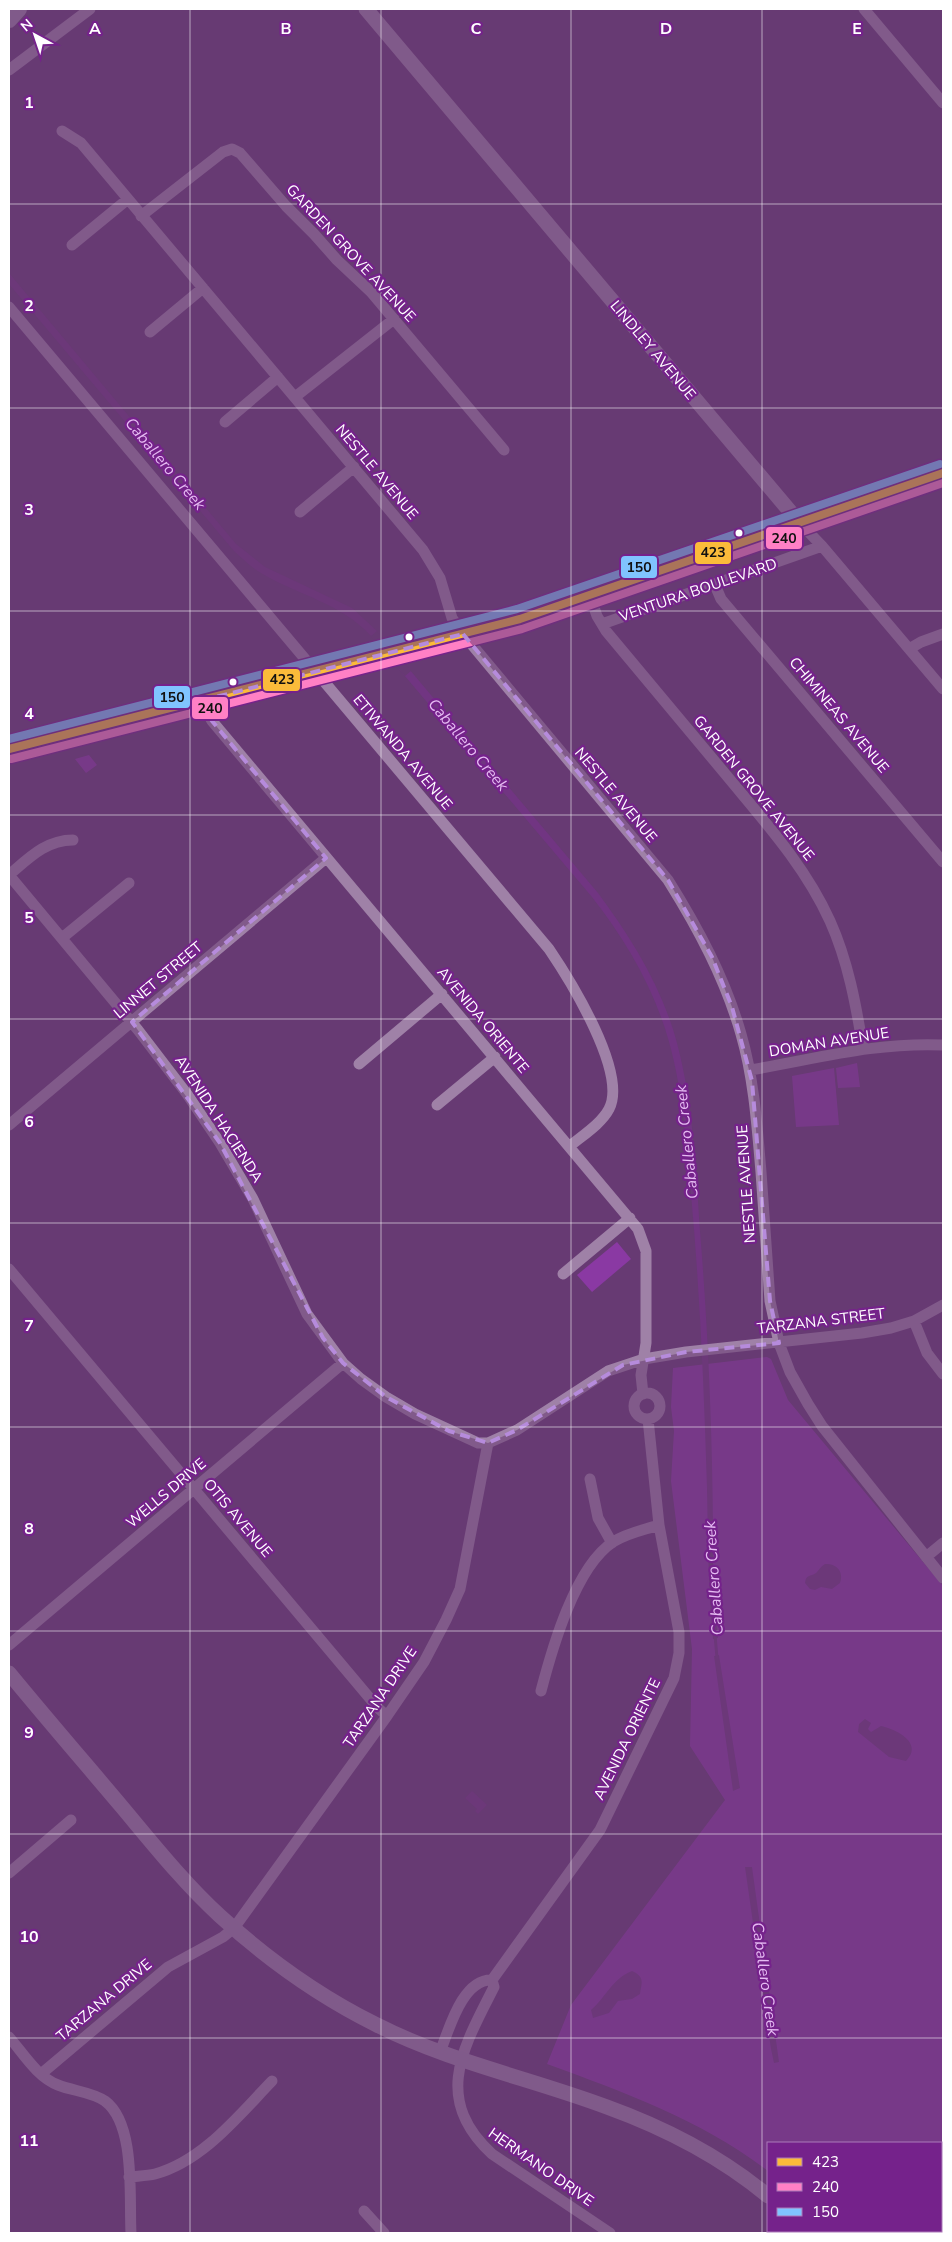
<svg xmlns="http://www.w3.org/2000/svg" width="952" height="2242" viewBox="0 0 952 2242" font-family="'Nunito Sans',sans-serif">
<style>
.green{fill:#8a39a3}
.water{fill:#713582}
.pier{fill:#673a73}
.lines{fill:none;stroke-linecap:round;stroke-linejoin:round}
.stream{stroke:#713582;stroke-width:3}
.minor{stroke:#9f81a7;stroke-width:11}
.major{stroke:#9e80a6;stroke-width:15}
.highway{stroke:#9e81a6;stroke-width:16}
.bus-1-casing{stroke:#75228b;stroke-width:11}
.bus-2-casing{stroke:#75228b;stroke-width:11}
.bus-3-casing{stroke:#75228b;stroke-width:11}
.bus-1{stroke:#fbbb3a;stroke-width:8}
.bus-2{stroke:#ff80c5;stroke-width:8}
.bus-3{stroke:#80c4ff;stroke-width:8}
.marked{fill:none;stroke:#b68bdc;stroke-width:4;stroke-dasharray:10 6;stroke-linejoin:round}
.grid{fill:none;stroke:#fff;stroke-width:1;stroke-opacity:0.55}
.bus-dot{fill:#fff;stroke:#75228b;stroke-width:2}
.labels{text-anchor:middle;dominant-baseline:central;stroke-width:4.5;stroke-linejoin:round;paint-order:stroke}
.street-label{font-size:15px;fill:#fff;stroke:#75228b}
.water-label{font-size:16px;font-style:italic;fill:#e5bbf2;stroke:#75228b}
.grid-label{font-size:16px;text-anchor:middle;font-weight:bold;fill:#fff;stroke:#75228b;stroke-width:4.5;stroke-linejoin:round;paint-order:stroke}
.line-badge{stroke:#75228b;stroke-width:2}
.pale-badge-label{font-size:14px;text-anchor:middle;font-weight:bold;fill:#111}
</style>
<rect width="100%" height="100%" fill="#673a73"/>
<path class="green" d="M89,755L97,765L86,773L75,759Z
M857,1063L860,1087L838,1088L836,1068Z
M834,1068L839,1125L796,1127L792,1076Z
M617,1242L631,1259L592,1292L577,1275Z
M767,1357L771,1359L788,1400L943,1586V2233H838L836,2231H941V2143H768V2171C701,2120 626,2093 547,2064L571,2005L725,1800L690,1746L692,1649L671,1481L674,1431L671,1407L673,1368Z"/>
<path class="water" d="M9,273L236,544L265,567L352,608L377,631L598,893C632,939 662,987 677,1043C693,1104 696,1168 700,1231C710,1353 714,1475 713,1598L718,1638L713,1639C708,1589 708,1539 707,1489C704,1391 700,1292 691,1194C685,1134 682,1074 661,1017C645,973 621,934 592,897L371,636C341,603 298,595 261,573C251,567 243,559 234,551L9,284Z
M825,1564C837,1563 844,1572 840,1583L832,1589L821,1587L815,1590L810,1589L805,1583C806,1574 810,1577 816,1573C819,1570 820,1567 825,1564Z
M719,1655L740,1788L733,1791L714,1656Z
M865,1719L871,1723L868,1729L871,1732L881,1726C896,1729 924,1743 906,1761L889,1757L858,1732L859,1724Z
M472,1791L487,1805L478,1814L475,1811L477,1809L465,1798Z
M745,1867H752L779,2062L774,2063L771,2049Z
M632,1971C646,1977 641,1984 640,1994L632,1999L618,2001L609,2013L593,2018L591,2010C606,1997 613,1978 632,1971Z"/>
<path class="pier" d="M377,631L411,671L405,676L371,636Z"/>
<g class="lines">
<path class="stream" d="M715,1635L717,1658"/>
<path class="minor" d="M864,9L943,103
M9,70L90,9
M62,131L81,143L423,550L440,578L452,618L463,634L668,880C698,928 725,978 741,1034C754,1079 757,1125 761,1172C764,1215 767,1258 770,1301L779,1343L790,1372L808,1404L822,1426L943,1578
M141,216L223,152L232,149L240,153L286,206L314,234L337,260L371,292L504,450
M72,245L128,199
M9,307L549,949C570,980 628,1073 609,1109C601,1124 583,1135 570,1146
M150,332L203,288
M295,397L394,319
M225,422L278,377
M300,512L354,467
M799,522L822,546L943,689
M715,585L721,599L943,862
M590,596L597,616L606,631C647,680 687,728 727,776C765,822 805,866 830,921C848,961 856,1005 863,1048
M602,624L822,546
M909,649L921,642L943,634
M200,701L212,721L638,1229L646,1251V1343L641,1375L643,1394
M9,875L138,1030L187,1094L220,1143L253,1199L307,1314L343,1363L361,1379L386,1397L415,1414L478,1443H488L517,1430L608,1371L644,1359L686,1352L862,1333L891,1328L914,1321L943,1305
M9,875C29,858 46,840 73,840
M62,938L129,883
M359,1064L442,994
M750,1070C816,1059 875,1042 943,1045
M437,1105L495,1057
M9,1125L326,858
M9,1269L378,1708L387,1716
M563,1274L630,1218
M914,1321L927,1353L943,1374
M634 1406a13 13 0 1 1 26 0a13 13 0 1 1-26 0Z
M590,1479L598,1518L612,1543
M926,1557L943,1543
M9,1645L343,1363
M541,1691C552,1649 575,1567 613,1542C627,1533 644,1530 659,1525
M9,1873L71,1820
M492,1980L494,1987C463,2048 432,2099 492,2154L610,2233
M9,2037C23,2053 37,2077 58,2085C73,2091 92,2092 105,2101C136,2124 129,2197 131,2233
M440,2052C449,2030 462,1979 492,1980L600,1830L674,1678L679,1653V1632L659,1525L648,1419
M41,2074L168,1967L223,1937L234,1928L387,1716L424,1662L446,1620L460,1589L488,1443
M129,2177C137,2176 147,2176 155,2174C203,2161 239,2115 272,2081
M364,2211L384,2233"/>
<path class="major" d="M366,9L799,522
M9,749L520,619L943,473
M9,1673C46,1718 84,1762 122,1807C153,1844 184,1883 220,1916C267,1959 319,1996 375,2024C449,2062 530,2078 607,2107C665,2128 721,2157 768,2196
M808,2231L810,2233"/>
<path class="highway" d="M9,20L19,9"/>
<g class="bus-1-casing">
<path id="bus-1" d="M9,749L520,619L943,473"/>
</g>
<g class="bus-2-casing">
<path id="bus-2" d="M11,759L522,629L943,483"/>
</g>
<g class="bus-3-casing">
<path id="bus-3" d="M9,739L517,609L940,464"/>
</g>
<use href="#bus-1" class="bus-1"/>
<use href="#bus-2" class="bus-2"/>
<use href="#bus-3" class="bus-3"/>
</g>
<path d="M0 0H952V2242H0ZM463,634L668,880L712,957L732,1007L752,1081L770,1301L779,1343L686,1352L623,1365L517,1430L488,1443L449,1431L386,1397L343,1363L323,1338L220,1143L132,1022L326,858L212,721L200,701Z" fill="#673a73" fill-opacity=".55" fill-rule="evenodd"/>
<path class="marked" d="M463,634L668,880L712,957L732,1007L752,1081L770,1301L779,1343L686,1352L623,1365L517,1430L488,1443L449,1431L386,1397L343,1363L323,1338L220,1143L132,1022L326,858L212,721L200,701Z"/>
<path class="grid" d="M190,9V2233M381,9V2233M571,9V2233M762,9V2233M9,204H943M9,408H943M9,611H943M9,815H943M9,1019H943M9,1223H943M9,1427H943M9,1631H943M9,1834H943M9,2038H943"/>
<g class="bus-dot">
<circle cx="739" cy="533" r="4.5"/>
<circle cx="409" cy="637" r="4.5"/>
<circle cx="233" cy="682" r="4.5"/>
</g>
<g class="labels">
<g class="street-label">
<text transform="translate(351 253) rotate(47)">GARDEN GROVE AVENUE</text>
<text transform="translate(653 350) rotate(50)">LINDLEY AVENUE</text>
<text transform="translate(377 472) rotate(50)">NESTLE AVENUE</text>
<text transform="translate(698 590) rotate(-19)">VENTURA BOULEVARD</text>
<text transform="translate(839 715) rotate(50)">CHIMINEAS AVENUE</text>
<text transform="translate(403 752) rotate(50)">ETIWANDA AVENUE</text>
<text transform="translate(754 788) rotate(51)">GARDEN GROVE AVENUE</text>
<text transform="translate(616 795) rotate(50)">NESTLE AVENUE</text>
<text transform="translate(158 980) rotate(-40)">LINNET STREET</text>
<text transform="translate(483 1020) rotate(50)">AVENIDA ORIENTE</text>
<text transform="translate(829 1042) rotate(-9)">DOMAN AVENUE</text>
<text transform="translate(219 1119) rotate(57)">AVENIDA HACIENDA</text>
<text transform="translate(746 1184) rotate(-94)">NESTLE AVENUE</text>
<text transform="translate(821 1321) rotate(-7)">TARZANA STREET</text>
<text transform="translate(166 1493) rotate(-40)">WELLS DRIVE</text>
<text transform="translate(238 1518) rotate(50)">OTIS AVENUE</text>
<text transform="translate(380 1697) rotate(-56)">TARZANA DRIVE</text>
<text transform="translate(627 1739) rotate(-64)">AVENIDA ORIENTE</text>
<text transform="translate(104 2000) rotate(-40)">TARZANA DRIVE</text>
<text transform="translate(541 2167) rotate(35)">HERMANO DRIVE</text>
</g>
<g class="water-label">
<text transform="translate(165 464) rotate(50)">Caballero Creek</text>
<text transform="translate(468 745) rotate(50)">Caballero Creek</text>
<text transform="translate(687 1142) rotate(-96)">Caballero Creek</text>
<text transform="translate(714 1578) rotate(-94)">Caballero Creek</text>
<text transform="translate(765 1979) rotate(82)">Caballero Creek</text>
</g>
</g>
<g class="grid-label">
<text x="95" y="34">A</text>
<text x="286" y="34">B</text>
<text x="476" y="34">C</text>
<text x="666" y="34">D</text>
<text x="857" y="34">E</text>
<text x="29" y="108">1</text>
<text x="29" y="311">2</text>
<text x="29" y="515">3</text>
<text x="29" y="719">4</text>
<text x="29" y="923">5</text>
<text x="29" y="1127">6</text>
<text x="29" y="1331">7</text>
<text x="29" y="1534">8</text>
<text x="29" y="1738">9</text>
<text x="29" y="1942">10</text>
<text x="29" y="2146">11</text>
</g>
<g class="line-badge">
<rect x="765" y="526" width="38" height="24" rx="5" fill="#ff80c5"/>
<rect x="694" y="541" width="38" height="24" rx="5" fill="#fbbb3a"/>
<rect x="620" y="555" width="38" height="24" rx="5" fill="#80c4ff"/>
<rect x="262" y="668" width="39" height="24" rx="5" fill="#fbbb3a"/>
<rect x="153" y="685" width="38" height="24" rx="5" fill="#80c4ff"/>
<rect x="191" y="696" width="38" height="24" rx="5" fill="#ff80c5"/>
</g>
<g class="pale-badge-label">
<text x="784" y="543">240</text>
<text x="713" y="557">423</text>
<text x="639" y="572">150</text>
<text x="282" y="684">423</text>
<text x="172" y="702">150</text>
<text x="210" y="713">240</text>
</g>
<rect width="952" height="2242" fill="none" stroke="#ffffff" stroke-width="20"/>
<rect x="767" y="2142" width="175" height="90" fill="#75228b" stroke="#ac7ab9"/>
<rect x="777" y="2158" width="25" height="8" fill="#fbbb3a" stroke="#ac7ab9"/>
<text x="812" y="2167" font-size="15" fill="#ffffff">423</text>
<rect x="777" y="2183" width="25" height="8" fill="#ff80c5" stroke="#ac7ab9"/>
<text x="812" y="2192" font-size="15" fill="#ffffff">240</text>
<rect x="777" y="2208" width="25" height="8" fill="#80c4ff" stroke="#ac7ab9"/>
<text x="812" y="2217" font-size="15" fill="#ffffff">150</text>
<g transform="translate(35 35) rotate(320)" stroke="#75228b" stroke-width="4" paint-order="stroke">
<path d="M0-4L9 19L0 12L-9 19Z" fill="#ffffff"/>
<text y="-8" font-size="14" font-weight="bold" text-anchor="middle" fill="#ffffff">N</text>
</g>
</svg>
